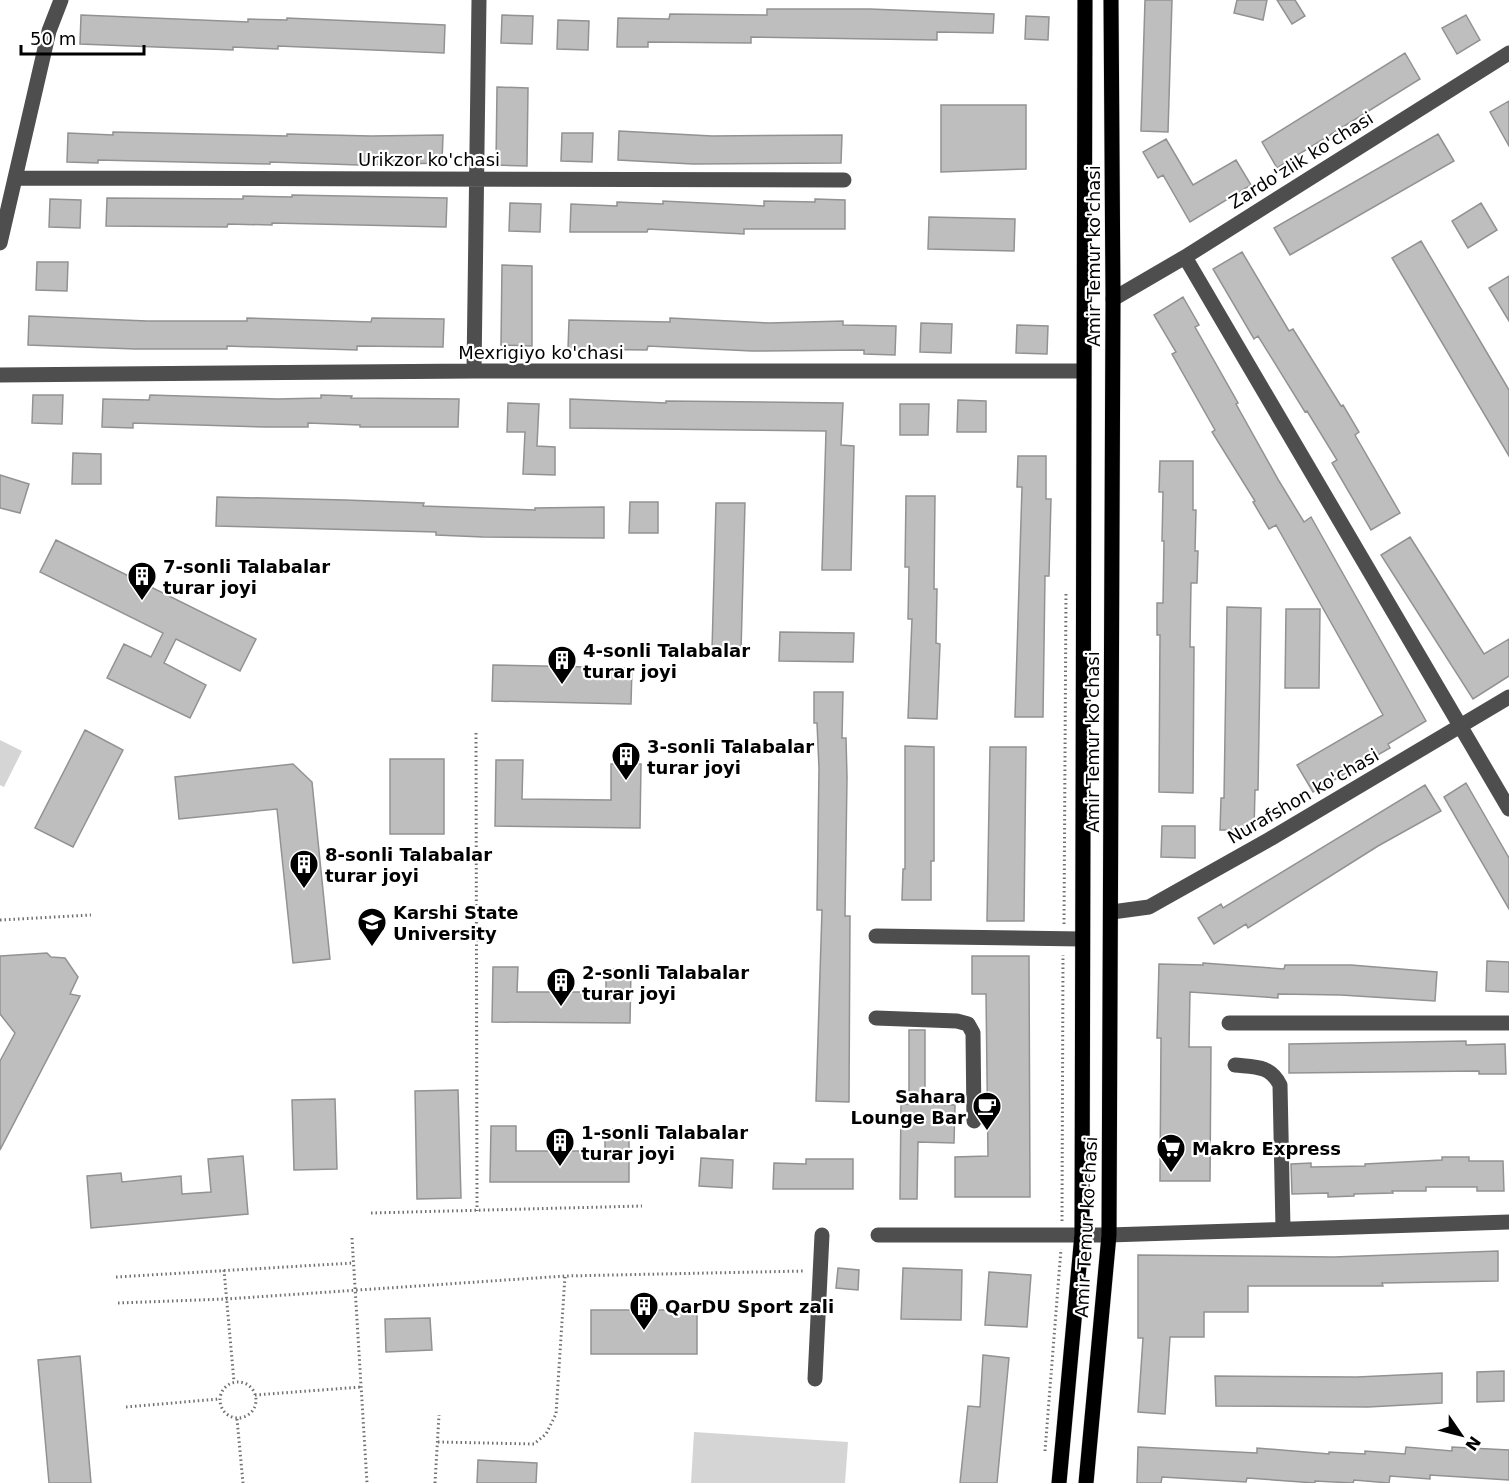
<svg xmlns="http://www.w3.org/2000/svg" width="1509" height="1483" viewBox="0 0 1509 1483" font-family="'DejaVu Sans',sans-serif">
<style>
.green{fill:#d5d5d5}
.building{fill:#bebebe;stroke:#929292;stroke-width:1.5}
.lines{fill:none;stroke-linecap:round;stroke-linejoin:round}
.major-casing{stroke:#dbdbdb;stroke-width:16}
.path{stroke:#707070;stroke-width:3;stroke-dasharray:1.5 3;stroke-linecap:butt}
.minor{stroke:#4e4e4e;stroke-width:15}
.major{stroke:#000;stroke-width:15}
.labels{text-anchor:middle;dominant-baseline:central;stroke-width:4.5;stroke-linejoin:round;paint-order:stroke}
.street-label{font-size:18px;fill:#000;stroke:#fff}
.poi-label{font-size:18px;font-weight:bold;fill:#000;stroke:#fff;text-anchor:start}
</style>
<rect width="100%" height="100%" fill="#fff"/>
<path class="green" d="M0,740L22,751L4,787L0,785Z
M694,1432L848,1442L845,1483H691Z"/>
<path class="building" d="M1145,0H1172L1168,132L1141,131Z
M1237,0H1267L1263,20L1234,13Z
M1277,0H1295L1305,16L1292,24Z
M767,9H870L994,14L993,33L937,32V40L751,37V43L648,42V47H617L618,18L669,19L670,14L767,15Z
M81,15L248,22V19L287,20V18L445,25L444,53L278,46V49L233,47V50L80,44Z
M502,15L533,16L532,44L501,43Z
M1466,15L1480,40L1457,54L1442,28Z
M1026,16L1049,17L1048,40L1025,39Z
M558,20L589,21L588,50L557,49Z
M1405,53L1420,79L1277,168L1262,142Z
M497,87L528,88L527,166L496,165Z
M1509,101V146L1490,112Z
M941,105H1026V169L941,172Z
M619,131L712,136L842,135L841,163L693,164L618,160Z
M113,132L287,136V134L371,136L443,135L442,163L359,165L270,162V164L98,160V163L67,162L68,133L113,135Z
M562,133H593L592,162L561,161Z
M1438,134L1454,161L1290,255L1274,228Z
M1166,139L1193,185L1236,160L1251,185L1190,222L1163,175L1158,178L1143,152Z
M292,195L447,198L446,227L272,223V225L228,224L227,227L106,226L107,198L243,199V196L292,197Z
M50,199L81,200L80,228L49,227Z
M815,199L845,200V229H744V234L648,229L647,232H570L571,204L617,206V202L663,204V201L764,206V201L815,202Z
M510,203L541,204L540,232L509,231Z
M1481,203L1497,230L1468,248L1452,221Z
M929,217L1015,219L1014,251L928,249Z
M1421,241L1509,390V456L1392,258Z
M1242,252L1289,331L1293,329L1341,406L1343,405L1359,432L1355,435L1400,513L1371,530L1332,463L1337,460L1307,411L1305,412L1258,336L1254,339L1213,269Z
M37,262H68L67,291L36,290Z
M502,265L532,266V346L501,345Z
M1509,276V321L1489,288Z
M1183,297L1199,325L1195,327L1238,403L1236,404L1279,481L1304,522L1311,517L1426,721L1388,744L1390,748L1313,792L1297,765L1383,715L1276,525L1269,529L1253,502L1255,501L1212,432L1215,430L1172,354L1176,352L1154,315Z
M29,316L147,321H247V318L371,322L372,318L444,319L443,347L357,346V350L227,346V349H135L28,345Z
M670,318L769,323L843,321V325L896,326L895,355L864,354V350L752,351L648,346L647,350L568,349L569,320L670,322Z
M921,323L952,324L951,353L920,352Z
M1017,325L1048,326L1047,354L1016,353Z
M33,395H63L62,424L32,423Z
M150,395L278,399L321,398V395L352,396L351,398L459,399L458,427H360V425L308,423V427H266L133,423V428L102,427L103,399L149,400Z
M570,399L666,403V401L843,403L841,445L854,446L851,570H822L826,431L570,428Z
M958,400L986,401V432H957Z
M508,403L539,404L537,446L555,447V475L523,474L525,432H507Z
M900,404H929L928,435H900Z
M73,453L101,454V484H72Z
M1018,456H1046V499H1051L1049,576H1045L1043,717H1015L1022,487H1017Z
M1160,461H1193V510H1196L1195,551H1198L1197,583H1191L1190,647H1194L1193,793L1159,792L1160,635H1157V603H1163L1164,541H1162L1163,492H1159Z
M0,475L29,484L20,513L0,508Z
M906,496H935L934,589H937L936,643L940,644L937,719L908,718L912,619H908L909,567H905Z
M217,497L345,500L424,503L423,506L535,510V508L604,507V538L483,537L436,535V532L216,526Z
M630,502H658V533H629Z
M716,503H745L741,651L712,650Z
M1410,537L1484,654L1509,639V676L1473,699L1381,555Z
M56,540L256,639L240,671L176,639L164,663L206,685L190,718L107,678L124,644L151,657L163,633L40,572Z
M1227,607L1261,608L1258,790H1255L1254,830H1220L1221,798H1224Z
M1286,609H1320L1319,688H1285Z
M780,632L854,633L853,662L779,661Z
M493,665L632,668L631,704L492,701Z
M814,692H843L842,738H846L847,777L845,916H850L849,1102L816,1101L822,910H817L819,768L817,723H814Z
M85,730L123,750L73,847L35,828Z
M905,746L934,747V861H931V900H902L903,869H905Z
M990,747H1026L1024,921H987Z
M390,759H444V834H390Z
M496,760H523L522,799L611,800V764H641L640,828L495,826Z
M293,764L312,782L330,959L293,963L277,809L179,819L175,777Z
M1466,783L1509,858V909L1444,797Z
M1425,785L1441,811L1378,846L1248,928L1246,924L1214,944L1198,918L1221,904L1223,908Z
M1162,826H1195V858L1161,857Z
M47,953L51,957L65,958L78,977L70,994L80,996L0,1150V1061L15,1033L0,1014V956Z
M972,956H1029L1030,1197H955V1157L988,1156L986,994H972Z
M1487,961L1509,962V992L1486,991Z
M1203,963L1284,969L1285,965H1351L1437,972L1435,1001L1341,995L1278,994V998L1190,992L1189,1047H1211L1210,1181H1160L1161,1038H1157L1159,964L1203,965Z
M493,967H518L517,992H606V969H631L630,1023L492,1022Z
M909,1030H925V1104L955,1105L954,1143L918,1142L917,1199H900L901,1104H909Z
M1466,1041V1045L1505,1044L1506,1074H1479V1071L1289,1073V1044Z
M458,1090L461,1198L417,1199L415,1091Z
M335,1099L337,1169L294,1170L292,1100Z
M491,1126H516V1151H605V1129H629V1182H490Z
M243,1156L248,1214L91,1228L87,1176L121,1173L122,1182L181,1176L182,1194L211,1192L208,1159Z
M1442,1157H1469V1161H1503L1504,1191H1477V1187H1426V1191H1392L1393,1193L1354,1194V1196L1328,1197V1193L1292,1194L1291,1164L1311,1163V1167L1365,1166V1164L1442,1160Z
M701,1158L733,1160L732,1188L699,1186Z
M806,1159H853V1189H773L774,1163L806,1164Z
M1498,1251V1281L1382,1283L1383,1286H1248V1312H1204V1337H1170L1165,1414L1138,1412L1143,1338H1138V1255L1334,1257Z
M838,1268L859,1270L858,1290L836,1288Z
M903,1268L962,1270L961,1320L901,1319Z
M989,1272L1031,1275L1027,1327L985,1325Z
M591,1310H697V1354H591Z
M430,1318L432,1350L386,1352L385,1319Z
M983,1355L1009,1358L997,1483H960L968,1406L980,1407Z
M80,1356L91,1483H49L38,1360Z
M1504,1371V1401L1477,1402V1372Z
M1442,1373V1403L1368,1407L1216,1406L1215,1376L1357,1377Z
M1138,1447L1257,1453V1448L1329,1454V1452L1365,1454V1451L1405,1454L1406,1447L1452,1451V1447L1509,1450V1480L1430,1475V1479L1390,1476L1389,1483L1354,1480L1353,1483L1315,1481V1483L1247,1478L1246,1482L1162,1477L1161,1483H1137Z
M478,1460L537,1463L536,1483H477Z"/>
<g class="lines">
<g class="major-casing">
<path id="major" d="M1059,1483L1082,1234L1085,0
M1086,1483L1109,1235L1113,299L1111,0"/>
</g>
<path class="path" d="M476,733L477,1211
M0,920L91,915
M1064,924L1066,592
M371,1213L642,1206
M1062,1221L1063,955
M352,1238L367,1483
M224,1270L234,1382
M116,1277L353,1263
M118,1303L226,1299L565,1276L805,1271
M220 1400a18 18 0 1 1 36 0a18 18 0 1 1-36 0Z
M255,1395L361,1387
M126,1407L219,1399
M237,1419L243,1483
M438,1442L534,1444L546,1434L556,1414L565,1276
M1045,1451L1061,1249
M435,1483L439,1415"/>
<path class="minor" d="M15,178L844,180
M0,243L49,31L61,0
M1185,257L1509,809
M1113,299L1185,257L1509,53
M474,371L479,0
M0,375L474,371H1082
M1112,912L1149,907L1270,839L1509,697
M876,936L1082,939
M876,1018L957,1021L968,1024L973,1033L974,1121
M1229,1023H1509
M1235,1065C1255,1067 1270,1065 1280,1085L1283,1229
M878,1235H1109L1509,1222
M815,1379L822,1235"/>
<use href="#major" class="major"/>
</g>
<defs>
<g id="building-pin" transform="scale(1.5)"><path d="M0 17L-7.5 6A9.5 9.5 0 1 1 7.5 6Z" fill="#000" stroke="#fff"/><path d="M-4-6H4V6H1V3H-1V6H-4ZM-2.5-4.3h1.7v1.8h-1.7ZM.8-4.3h1.7v1.8H.8ZM-2.5-1h1.7V.8h-1.7ZM.8-1h1.7V.8H.8Z" fill="#fff"/></g>
<g id="university-pin" transform="scale(1.5)"><path d="M0 17L-7.5 6A9.5 9.5 0 1 1 7.5 6Z" fill="#000" stroke="#fff"/><path d="M0-5L7-2L0 1L-7-2ZM-4 1L0 2.5L4 1V4Q0 6-4 4Z" fill="#fff"/></g>
<g id="cafe-pin" transform="scale(1.5)"><path d="M0 17L-7.5 6A9.5 9.5 0 1 1 7.5 6Z" fill="#000" stroke="#fff"/><path d="M-5.5-4.5H6V0H3Q3 3.5 0 3.5H-2.5Q-5.5 3.5-5.5 0ZM3-3.2v2h1.7v-2ZM-6 4.5H4V6H-6Z" fill="#fff"/></g>
<g id="supermarket-pin" transform="scale(1.5)"><path d="M0 17L-7.5 6A9.5 9.5 0 1 1 7.5 6Z" fill="#000" stroke="#fff"/><path d="M-6-5.5h2.5l.6 2H6L4.5 2H-2.5L-4.4-4H-6ZM-1.5 3.2a1.3 1.3 0 1 0 .1 0ZM3 3.2a1.3 1.3 0 1 0 .1 0Z" fill="#fff"/></g>
</defs>
<g fill-rule="evenodd">
<use href="#building-pin" x="142" y="576"/>
<use href="#building-pin" x="562" y="660"/>
<use href="#building-pin" x="626" y="756"/>
<use href="#building-pin" x="304" y="864"/>
<use href="#university-pin" x="372" y="922"/>
<use href="#building-pin" x="561" y="982"/>
<use href="#cafe-pin" x="987" y="1106"/>
<use href="#building-pin" x="560" y="1142"/>
<use href="#supermarket-pin" x="1171" y="1148"/>
<use href="#building-pin" x="644" y="1306"/>
</g>
<g class="labels">
<g class="street-label">
<text x="429" y="159">Urikzor ko'chasi</text>
<text transform="translate(1301 160) rotate(-32)">Zardo'zlik ko'chasi</text>
<text transform="translate(1093 256) rotate(-90)">Amir Temur ko'chasi</text>
<text x="541" y="352">Mexrigiyo ko'chasi</text>
<text transform="translate(1092 742) rotate(-90)">Amir Temur ko'chasi</text>
<text transform="translate(1303 796) rotate(-30)">Nurafshon ko'chasi</text>
<text transform="translate(1086 1227) rotate(-87)">Amir Temur ko'chasi</text>
</g>
<g class="poi-label">
<text x="163" y="566">7-sonli Talabalar<tspan x="163" dy="21">turar joyi</tspan></text>
<text x="583" y="650">4-sonli Talabalar<tspan x="583" dy="21">turar joyi</tspan></text>
<text x="647" y="746">3-sonli Talabalar<tspan x="647" dy="21">turar joyi</tspan></text>
<text x="325" y="854">8-sonli Talabalar<tspan x="325" dy="21">turar joyi</tspan></text>
<text x="393" y="912">Karshi State<tspan x="393" dy="21">University</tspan></text>
<text x="582" y="972">2-sonli Talabalar<tspan x="582" dy="21">turar joyi</tspan></text>
<text x="966" y="1096" text-anchor="end">Sahara<tspan x="966" dy="21">Lounge Bar</tspan></text>
<text x="581" y="1132">1-sonli Talabalar<tspan x="581" dy="21">turar joyi</tspan></text>
<text x="1192" y="1148">Makro Express</text>
<text x="665" y="1306">QarDU Sport zali</text>
</g>
</g>
<g transform="translate(1461 1435) rotate(125)" stroke="#ffffff" stroke-width="4.5" paint-order="stroke">
<path d="M0-4.5L10 22L0 15L-10 22Z" fill="#000000"/>
<text y="-9" font-size="16" font-weight="bold" text-anchor="middle" fill="#000000">N</text>
</g>
<path d="M21 45v9h123v-9" fill="none" stroke="#000000" stroke-width="3"/>
<text x="30" y="45" font-size="18" fill="#000000" stroke="#ffffff" stroke-width="4.5" paint-order="stroke">50 m</text>
</svg>
